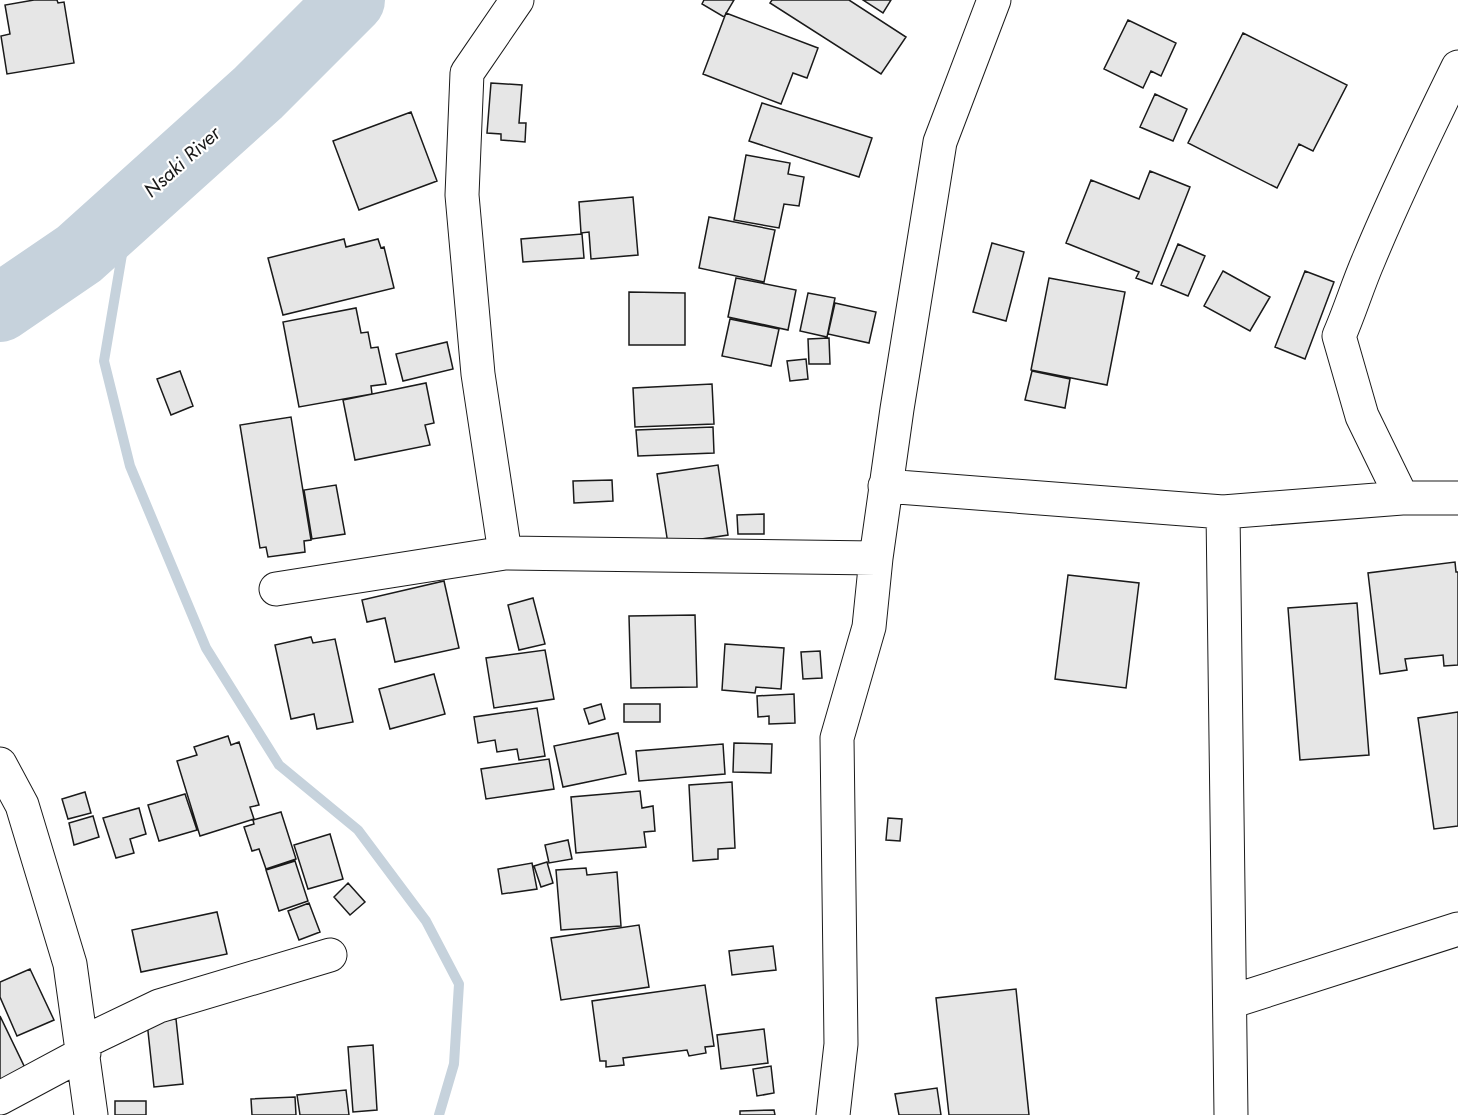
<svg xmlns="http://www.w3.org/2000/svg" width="1458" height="1115" viewBox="0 0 1458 1115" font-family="Jost,sans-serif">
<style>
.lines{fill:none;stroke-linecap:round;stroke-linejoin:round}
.stream{stroke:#c6d2dc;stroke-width:10}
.river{stroke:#c6d2dc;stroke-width:68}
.building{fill:#e6e6e6;stroke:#1a1a1a;stroke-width:1.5}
.minor-casing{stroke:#1a1a1a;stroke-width:35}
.minor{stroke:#fff;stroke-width:33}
.labels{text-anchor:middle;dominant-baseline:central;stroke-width:4.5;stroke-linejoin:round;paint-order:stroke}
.water-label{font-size:20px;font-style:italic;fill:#1a1a1a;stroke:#fff}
</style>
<rect width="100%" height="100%" fill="#fff"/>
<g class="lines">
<path class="stream" d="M130,207L104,361L130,466L206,648L279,765L358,830L426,921L459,984L454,1064L439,1115"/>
<path class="river" d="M0,308L79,254L258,93L351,0"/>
</g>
<path class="building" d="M34,0H57L58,3L64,2L74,63L7,74L1,36L10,34L5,5Z
M704,0H734L724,17L702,4Z
M772,0H849L906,37L881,74L770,3Z
M863,0H891L883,13Z
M726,13L818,48L807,78L793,73L781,104L703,74Z
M1128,20L1176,43L1161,76L1151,71L1143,88L1104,69Z
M1243,33L1347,85L1313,151L1299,144L1277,188L1188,143Z
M491,83L522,85L519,123H526L525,142L501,140V134L487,133Z
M1155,94L1187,109L1173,141L1140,127Z
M762,103L872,138L859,177L749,141Z
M411,112L437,181L359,210L333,141Z
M746,155L790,163L788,174L804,177L799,206L784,204L779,228L734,220Z
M1150,171L1190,187L1152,284L1136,278L1139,272L1066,243L1091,180L1139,199Z
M633,197L638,255L591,259L589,232L581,233L579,202Z
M709,217L775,230L764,282L699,268Z
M582,234L584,258L523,262L521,239Z
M344,239L346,247L378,239L381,248L384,247L394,288L283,315L268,258Z
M992,243L1024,252L1006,321L973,312Z
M1178,244L1205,256L1188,296L1161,285Z
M1223,271L1270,297L1250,331L1204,306Z
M1305,271L1334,282L1305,359L1275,347Z
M736,278L796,290L788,330L728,317Z
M1049,278L1125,292L1107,385L1031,370Z
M629,292L685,293V345H629Z
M808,293L835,298L827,337L800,331Z
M835,303L876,312L869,343L828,334Z
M356,308L361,333L368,332L371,348L378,347L386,384L371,386L372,394L299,407L283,322Z
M730,319L779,329L771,366L722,356Z
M829,338L830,364H809L808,339Z
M447,342L453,369L403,381L396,354Z
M806,359L808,379L790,381L787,361Z
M180,371L193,406L171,415L157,379Z
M1032,371L1070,379L1065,408L1025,400Z
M426,383L434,423L425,425L430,445L355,460L343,400Z
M712,384L714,424L635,427L633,388Z
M291,417L311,540L304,541L305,552L268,557L266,547L260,548L240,425Z
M713,427L714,453L638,456L636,430Z
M718,465L728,535L668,544L657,474Z
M612,480L613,501L574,503L573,481Z
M336,485L345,534L312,539L304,490Z
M764,514V534H738L737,515Z
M1455,562L1456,572H1458V665L1444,666L1443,655L1405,659L1407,670L1380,674L1368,573Z
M1068,575L1139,583L1126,688L1055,679Z
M444,581L459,648L395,662L385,618L367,622L362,600Z
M533,598L545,644L519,650L508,605Z
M1357,603L1369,755L1300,760L1288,608Z
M695,615L697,687L631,688L629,616Z
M311,637L313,643L335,639L353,722L317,729L314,714L291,719L275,645Z
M725,644L784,648L781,689L756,687L755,693L722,690Z
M545,650L554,699L494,708L486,658Z
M820,651L822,678L803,679L801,652Z
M434,674L445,714L390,729L379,689Z
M794,694L795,723L769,724V716L758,717L757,696Z
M601,704L605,719L589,724L584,709Z
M624,704H660V722H624Z
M537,708L545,756L519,760L517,749L497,752L495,740L478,743L474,717Z
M1458,712V826L1434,829L1418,718Z
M618,733L626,774L563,787L554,746Z
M228,736L231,745L239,742L259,805L250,807L254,819L200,836L177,761L197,755L194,747Z
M734,743L772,744L771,773L733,772Z
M723,744L725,774L639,781L636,751Z
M549,759L554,789L486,799L481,769Z
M732,782L735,848L718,849V859L693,861L689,785Z
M640,791L642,808L653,806L655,831L644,832L646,847L576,853L571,797Z
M85,792L91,813L68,819L62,799Z
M185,794L197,830L159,841L148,805Z
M139,808L146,834L130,839L134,853L116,858L103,818Z
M281,812L296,859L266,869L259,849L252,851L244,827L254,824L253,820Z
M93,816L99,837L74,845L69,823Z
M888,818L902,819L900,841L886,840Z
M330,834L343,879L308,889L294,845Z
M568,840L572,859L549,863L545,845Z
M295,861L308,901L279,911L266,870Z
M547,862L553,883L541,887L534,866Z
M532,863L537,889L502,894L498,869Z
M586,868L587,875L617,872L621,926L561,930L556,870Z
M348,883L365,902L350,915L334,897Z
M309,903L320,932L299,940L288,911Z
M217,912L227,954L141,972L132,930Z
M639,925L649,987L561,1000L551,938Z
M773,946L776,970L732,975L729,951Z
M30,969L54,1020L17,1036L0,997V982Z
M705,985L714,1046L705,1047L706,1053L689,1056L687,1050L623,1058L624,1065L606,1067V1061H600L592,1001Z
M1016,989L1029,1115H949L936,998Z
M0,1016L26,1070L0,1083Z
M176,1019L183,1084L154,1087L147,1022Z
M764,1029L768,1063L721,1069L717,1035Z
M373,1045L377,1110L353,1112L348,1047Z
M771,1066L774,1093L757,1096L753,1069Z
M937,1088L941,1115H899L895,1094Z
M346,1090L349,1115H300L297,1095Z
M295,1097L296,1115H252L251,1099Z
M115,1101H146V1115H115Z
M774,1110L775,1115H740V1111Z"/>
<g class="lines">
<g class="minor-casing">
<path id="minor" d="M885,486L1223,512L1402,498H1458
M1402,498L1362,416L1339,336C1350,311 1358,284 1369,259C1396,194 1427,130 1458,67
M1223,512L1231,1115
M505,553L478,374L462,195L467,73L517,0
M276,589L505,553L876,558
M0,764L22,805L70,964L91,1115
M1230,1002L1458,929
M82,1043L159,1006L330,955
M0,1098L84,1053
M833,1115L841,1044L837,738L869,627L876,558L897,409L940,142L994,0"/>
</g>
<use href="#minor" class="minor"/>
</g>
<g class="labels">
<g class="water-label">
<text transform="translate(182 162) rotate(-42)">Nsaki River</text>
</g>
</g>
</svg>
